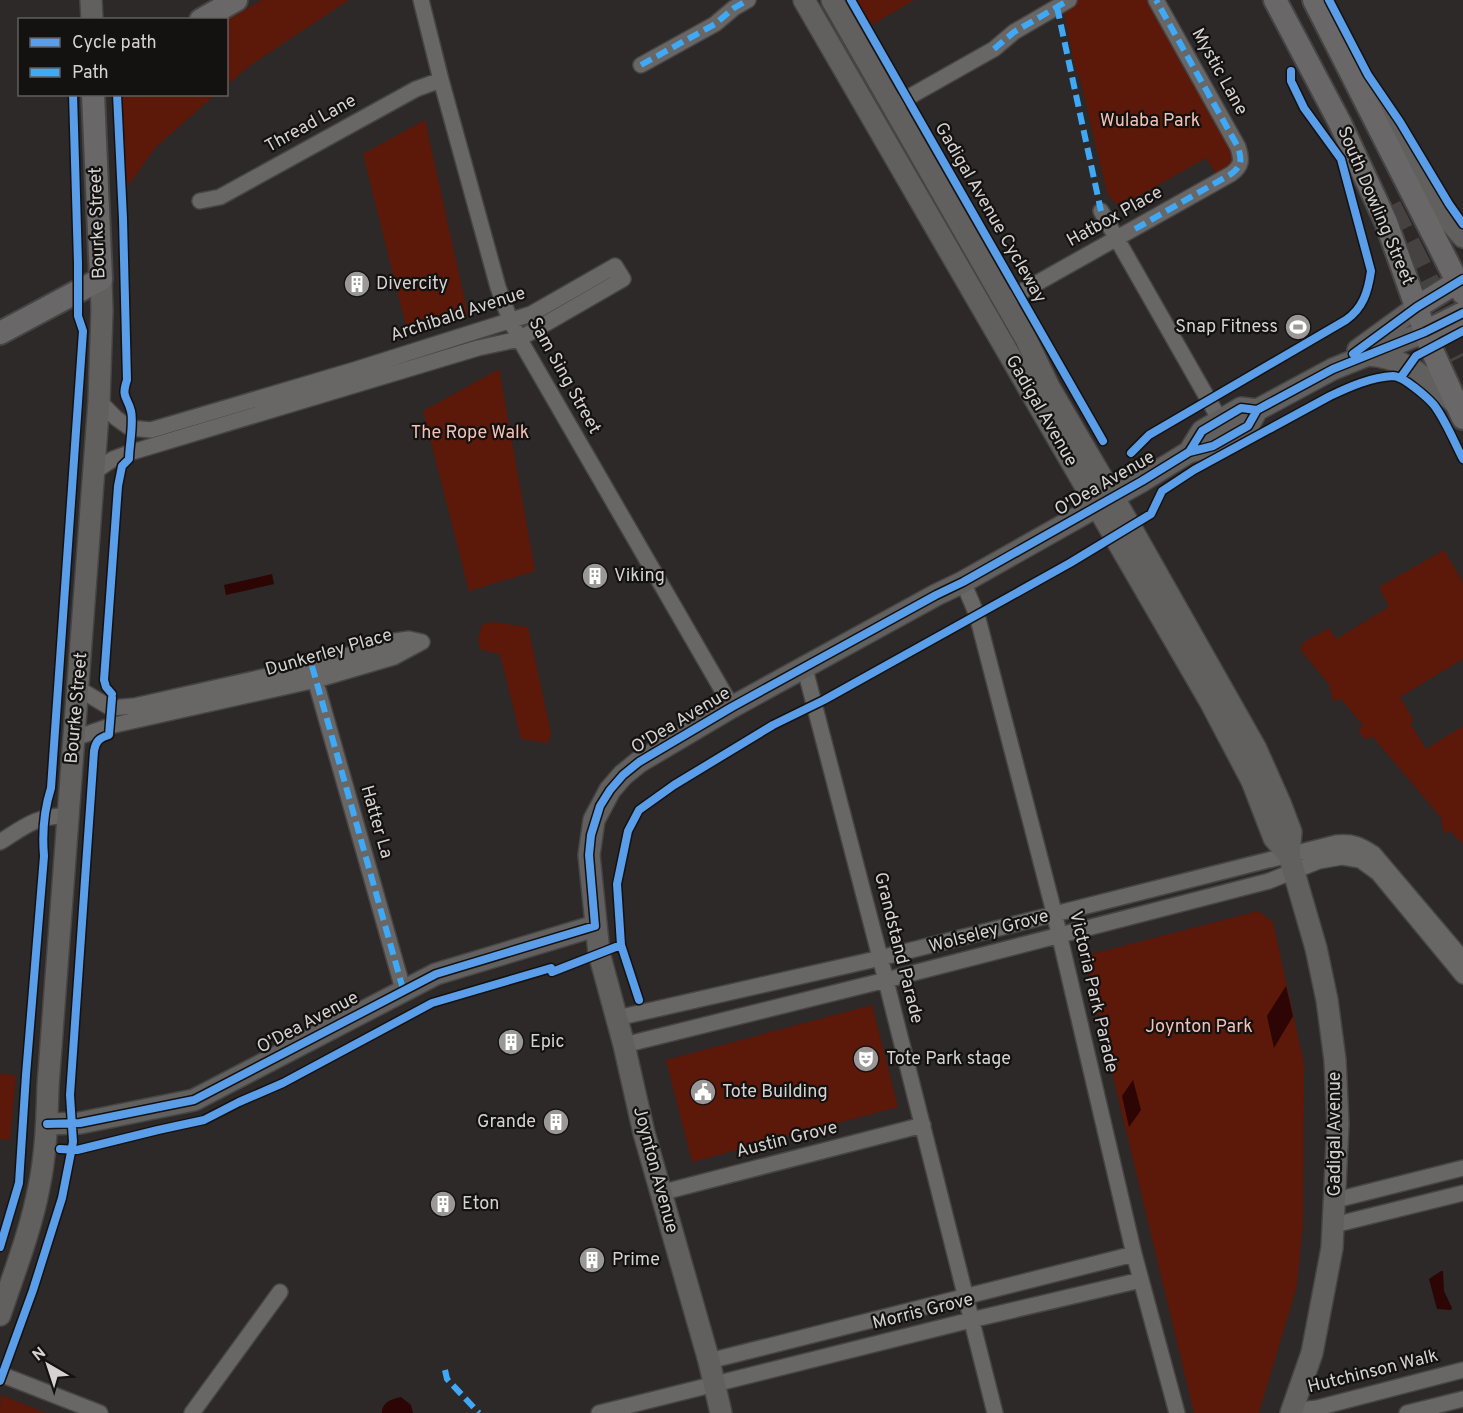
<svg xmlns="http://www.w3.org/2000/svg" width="1463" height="1413" viewBox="0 0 1463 1413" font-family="Overpass,sans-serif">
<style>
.green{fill:#5c1809}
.water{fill:#2c0504}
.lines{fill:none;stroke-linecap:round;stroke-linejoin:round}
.highway-tunnel{stroke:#464241;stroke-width:27;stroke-dasharray:27 14;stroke-linecap:butt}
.street-casing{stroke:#464444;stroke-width:18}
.secondary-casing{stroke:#464444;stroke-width:24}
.primary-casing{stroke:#464444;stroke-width:26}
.street{stroke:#686766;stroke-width:15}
.secondary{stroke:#62605f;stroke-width:21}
.primary{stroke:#696767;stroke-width:22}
.quiet{stroke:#3fa9f5;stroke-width:6;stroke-dasharray:12 6;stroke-linecap:butt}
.cycleway-casing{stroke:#141111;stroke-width:11}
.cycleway{stroke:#5a9eea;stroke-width:8}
.labels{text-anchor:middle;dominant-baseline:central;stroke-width:4.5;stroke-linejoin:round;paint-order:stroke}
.street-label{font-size:18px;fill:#d6d2d1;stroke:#141111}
.park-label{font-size:18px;fill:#f4c1b5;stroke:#141111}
.poi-label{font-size:18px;fill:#d6d2d1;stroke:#141111;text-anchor:start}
</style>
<rect width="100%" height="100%" fill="#2c2928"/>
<path class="green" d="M262,0H349L252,64L227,85V20Z
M855,0H914L870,26Z
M1078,0H1150L1233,151L1234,162L1229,167L1216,174L1206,158L1123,205C1114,204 1112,200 1107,193L1079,75L1076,72L1064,14L1067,7Z
M121,95V94L215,95L156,147L127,187Z
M425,120L468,315L408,334L363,154Z
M499,369L535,571L469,591L423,411Z
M1444,550L1463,582V659L1400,697L1414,721L1410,723L1426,749L1463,726V844L1449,830L1445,834L1442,831L1444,828L1440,823L1443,820L1372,736L1366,740L1358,731L1363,725L1340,698L1335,702L1331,696L1332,693L1329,688L1330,686L1299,648L1304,646L1302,643L1329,628L1336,639L1389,607L1379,587Z
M492,622L528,627L551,733L548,743L521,739L500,654L481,650L478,639L482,625Z
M1258,911L1273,922L1304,1064L1303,1224L1297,1286L1259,1413H1194L1084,956Z
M872,1005L898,1107L692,1162L666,1060Z
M2,1073L16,1076L10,1140L0,1139V1075Z
M1,1395L46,1413H0Z"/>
<path class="water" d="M272,574L274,584L226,595L224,585Z
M1286,986L1293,1016L1274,1048L1267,1016Z
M1133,1080L1141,1110L1129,1127L1122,1096Z
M1441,1271H1443L1444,1291L1452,1308L1451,1310L1437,1309L1429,1279Z
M401,1397L411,1405L413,1413H382C382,1402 392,1399 401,1397Z"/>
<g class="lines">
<path class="highway-tunnel" d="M1388,207L1463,356"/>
<g class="street-casing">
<path id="street" d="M421,0L441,80L498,287L510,320L524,347L732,707
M641,65L715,24L734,8L748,0
M893,106L994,49L1014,32L1069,0
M200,201L220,197L416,89L441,80
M1101,211L1220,420
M1005,301L1231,174C1242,166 1242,160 1238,147L1156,0
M94,472L113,459L129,453L478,348L519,339L623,279L615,266L531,314L354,370L151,430L130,428L116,418L99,401
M963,582L977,615L1054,912L1134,1254L1177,1413
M805,669L880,957L995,1413
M313,672L403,989
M79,689L111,708L134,706L312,666L395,641L409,639L422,642
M75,738L110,726L316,680L394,657L422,642
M0,842C24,827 37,815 67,816
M617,1018L872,960L1336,843C1352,841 1361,845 1374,854L1463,959
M624,1045L886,980L1269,881L1319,861L1342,857L1360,860L1378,873L1463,976
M660,1193L923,1125
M1336,1200L1463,1168
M1334,1225L1463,1193
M709,1361L1134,1254
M0,1374L100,1413
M1291,1411L1317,1408L1463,1370
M192,1413L280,1292
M599,1413L971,1320L1141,1280
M1407,1413L1463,1399"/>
</g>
<g class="secondary-casing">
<path id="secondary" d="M91,0L92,20
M804,0L1211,703L1252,781L1274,838L1289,855L1316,948L1327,1000L1335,1060L1338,1124L1332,1248L1312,1353L1291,1413
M832,0L1026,339L1049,387L1130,526L1256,749L1280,803L1291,832L1289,855
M1372,103L1395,130L1444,215L1463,237
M1358,350L1417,307
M1367,355C1407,357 1427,380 1456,404
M1189,452L1202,431L1241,408L1257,410
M47,1124L80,1123L194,1100L436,974L595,926
M0,1315C14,1273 31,1230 39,1187C46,1154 47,1119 48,1086L99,401L102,311L101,279
M721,1413L709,1361L644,1133L624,1045L599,953L589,855L594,820L610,790L623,775L639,762L732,707L936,595L963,582L1142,481L1189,452L1213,446L1248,426L1257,410L1333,369L1425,332"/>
</g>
<g class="primary-casing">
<path id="primary" d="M1275,0L1340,123L1386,222L1431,348L1463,418
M1314,0L1463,293
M201,20L236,0
M1417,307L1457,282
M1425,332L1463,313
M0,333L101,279L93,94"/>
</g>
<use href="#street" class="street"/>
<use href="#secondary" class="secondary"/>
<use href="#primary" class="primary"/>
<path class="quiet" d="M1057,7L1101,211
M994,49L1014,32L1069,0
M641,65L715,24L734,8L748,0
M1135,229L1231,174C1242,166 1242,160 1238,147L1156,0
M312,666L403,989
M445,1370L447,1379L479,1413"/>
<g class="cycleway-casing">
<path id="cycleway" d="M851,0L1103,441
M1329,0L1368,75L1400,122L1449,204L1463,224
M1353,354L1417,307L1463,279
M1401,377L1416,356L1463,331
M1189,452L1202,431L1241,408L1257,410
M1131,453L1149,435L1346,320C1363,308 1368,292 1371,271L1341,159L1304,108L1291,81V71
M112,694L106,687L104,680L118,486L122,466L129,459C129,446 134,423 131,411C127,396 121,398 127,380L123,219L117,94
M639,1000L621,945L617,884L628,831L639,810L674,785L773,725L824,700L1070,563L1151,514L1162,491L1194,470L1330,396C1349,387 1371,377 1393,376C1403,376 1427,397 1434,405C1446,421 1454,442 1463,459
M47,1124L80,1123L194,1100L436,974L595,926L589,855L591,835L600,806L610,790L623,775L639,762L732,707L936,595L963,582L1142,481L1189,452L1213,446L1248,426L1257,410L1333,369L1425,332L1463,313
M60,1149L77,1150L158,1130L204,1120L239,1102L283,1083L432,1003L551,968L552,972L621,945
M0,1247L19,1183L26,1075L44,856C42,833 44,810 51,788L83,331L78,316V263L73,94
M0,1381L33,1290L62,1198L73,1142L70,1095L94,751C96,741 99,738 109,735L112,698"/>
</g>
<use href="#cycleway" class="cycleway"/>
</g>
<defs>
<g id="building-disc" transform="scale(1.35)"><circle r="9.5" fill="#9a9796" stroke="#141111"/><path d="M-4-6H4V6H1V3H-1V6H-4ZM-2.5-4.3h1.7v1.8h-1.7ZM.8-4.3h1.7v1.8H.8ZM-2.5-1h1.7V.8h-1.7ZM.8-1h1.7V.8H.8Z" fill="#fff"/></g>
<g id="stadium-disc" transform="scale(1.35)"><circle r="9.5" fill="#9a9796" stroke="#141111"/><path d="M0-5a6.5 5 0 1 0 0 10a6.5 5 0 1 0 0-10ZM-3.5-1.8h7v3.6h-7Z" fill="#fff"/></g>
<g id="theatre-disc" transform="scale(1.35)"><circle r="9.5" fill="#9a9796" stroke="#141111"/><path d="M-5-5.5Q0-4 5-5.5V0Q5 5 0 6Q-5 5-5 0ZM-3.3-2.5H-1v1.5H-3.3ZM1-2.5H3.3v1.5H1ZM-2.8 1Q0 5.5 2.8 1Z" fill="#fff"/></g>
<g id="civic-disc" transform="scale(1.35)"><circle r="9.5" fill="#9a9796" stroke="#141111"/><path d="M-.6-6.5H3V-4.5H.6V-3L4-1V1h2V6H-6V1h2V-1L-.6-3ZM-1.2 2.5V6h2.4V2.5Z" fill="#fff"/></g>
</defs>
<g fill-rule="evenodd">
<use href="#building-disc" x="357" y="284"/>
<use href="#stadium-disc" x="1298" y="327"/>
<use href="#building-disc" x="595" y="576"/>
<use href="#building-disc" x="511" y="1042"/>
<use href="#theatre-disc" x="866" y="1059"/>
<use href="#civic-disc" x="703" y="1092"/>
<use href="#building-disc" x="556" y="1122"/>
<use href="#building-disc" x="443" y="1204"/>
<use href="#building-disc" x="592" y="1260"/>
</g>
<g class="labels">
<g class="street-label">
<text transform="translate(1219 72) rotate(61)">Mystic Lane</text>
<text transform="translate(311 124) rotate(-29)">Thread Lane</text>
<text transform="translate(1375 206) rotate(67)">South Dowling Street</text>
<text transform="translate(990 213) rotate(60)">Gadigal Avenue Cycleway</text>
<text transform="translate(1115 217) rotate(-29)">Hatbox Place</text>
<text transform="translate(98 223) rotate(-92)">Bourke Street</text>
<text transform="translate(458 315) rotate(-18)">Archibald Avenue</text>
<text transform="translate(564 376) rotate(61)">Sam Sing Street</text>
<text transform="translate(1041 411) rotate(60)">Gadigal Avenue</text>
<text transform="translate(1105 484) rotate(-30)">O'Dea Avenue</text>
<text transform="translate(329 653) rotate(-16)">Dunkerley Place</text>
<text transform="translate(77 708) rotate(-85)">Bourke Street</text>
<text transform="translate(681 721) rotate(-31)">O'Dea Avenue</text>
<text transform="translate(376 822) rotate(74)">Hatter La</text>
<text transform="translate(989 932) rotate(-15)">Wolseley Grove</text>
<text transform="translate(898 948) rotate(76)">Grandstand Parade</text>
<text transform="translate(1093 992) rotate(77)">Victoria Park Parade</text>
<text transform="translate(308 1023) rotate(-28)">O'Dea Avenue</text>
<text transform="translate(1335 1134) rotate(-90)">Gadigal Avenue</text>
<text transform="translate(787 1140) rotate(-14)">Austin Grove</text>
<text transform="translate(655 1170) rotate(75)">Joynton Avenue</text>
<text transform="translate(923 1312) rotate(-14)">Morris Grove</text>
<text transform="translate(1373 1372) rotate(-14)">Hutchinson Walk</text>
</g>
<g class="park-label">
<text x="1150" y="121">Wulaba Park</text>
<text x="470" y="433">The Rope Walk</text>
<text x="1199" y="1027">Joynton Park</text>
</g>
<g class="poi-label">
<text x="376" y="284">Divercity</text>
<text x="1278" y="327" text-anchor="end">Snap Fitness</text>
<text x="614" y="576">Viking</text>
<text x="530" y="1042">Epic</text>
<text x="886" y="1059">Tote Park stage</text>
<text x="722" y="1092">Tote Building</text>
<text x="536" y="1122" text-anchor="end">Grande</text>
<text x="462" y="1204">Eton</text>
<text x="612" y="1260">Prime</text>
</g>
</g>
<rect x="18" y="18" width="210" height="78" fill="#141111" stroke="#625e5e" stroke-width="1.5"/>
<rect x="30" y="38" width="30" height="9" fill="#5a9eea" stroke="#625e5e" stroke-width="1.5"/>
<text x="72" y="48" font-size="18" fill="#d6d2d1">Cycle path</text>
<rect x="30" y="68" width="30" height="9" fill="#3fa9f5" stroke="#625e5e" stroke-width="1.5"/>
<text x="72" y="78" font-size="18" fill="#d6d2d1">Path</text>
<g transform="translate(48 1365) rotate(321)" stroke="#141111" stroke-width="4.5" paint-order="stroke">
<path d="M0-4.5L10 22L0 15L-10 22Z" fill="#d6d2d1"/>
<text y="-9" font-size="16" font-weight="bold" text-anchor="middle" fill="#d6d2d1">N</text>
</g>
</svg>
